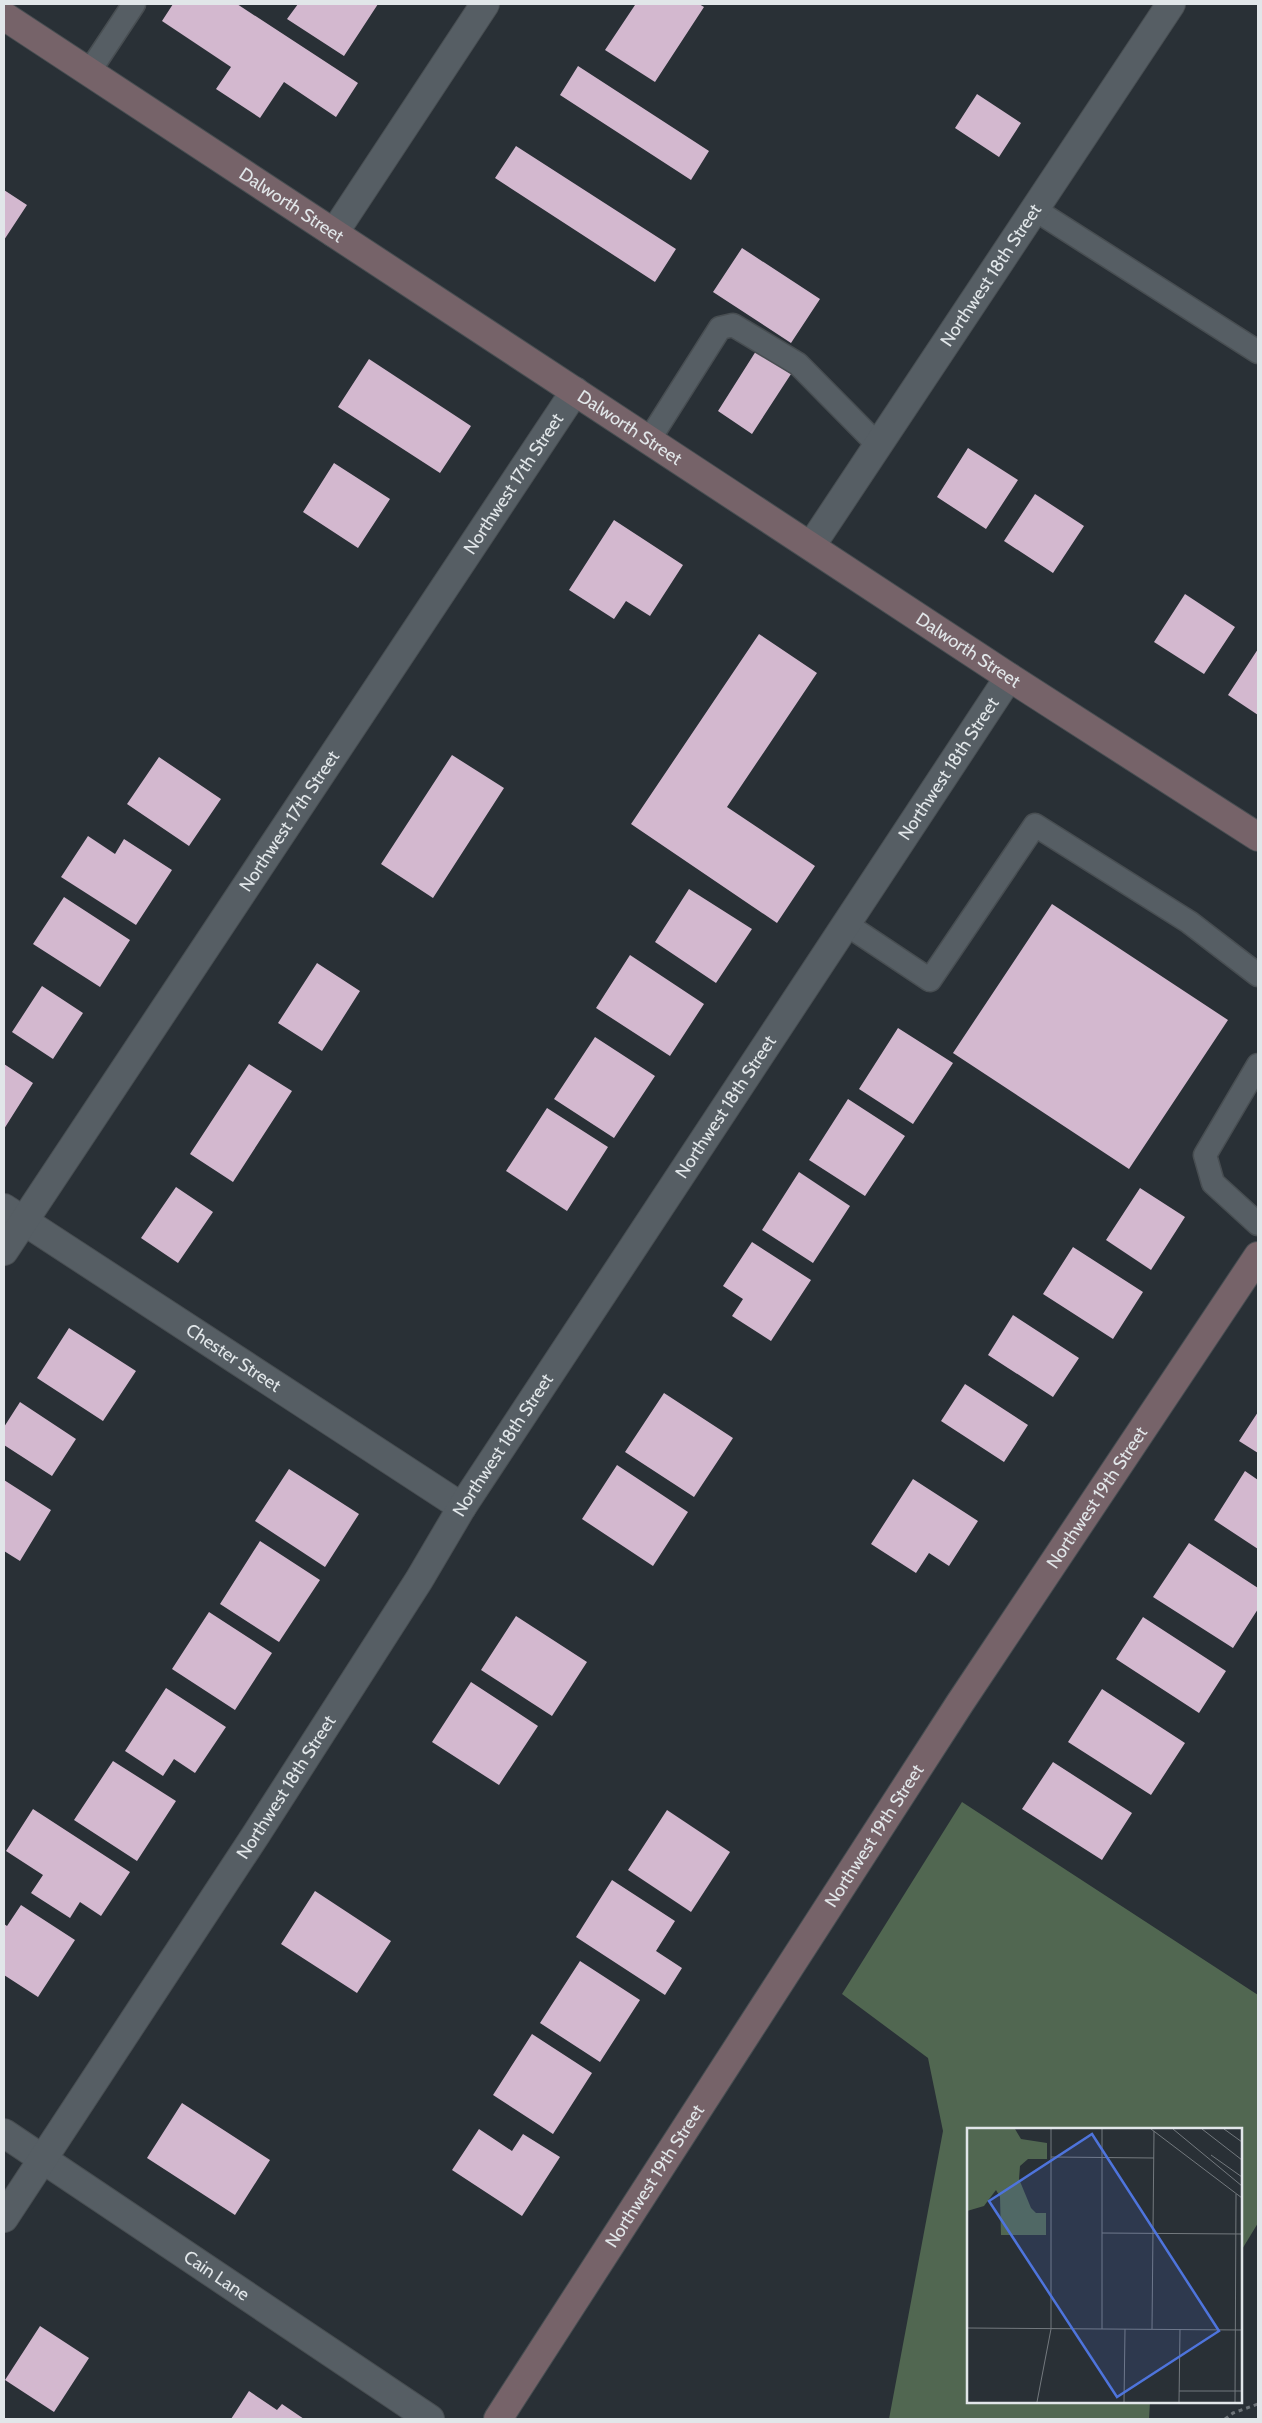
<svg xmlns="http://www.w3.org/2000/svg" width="1262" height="2423" viewBox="0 0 1262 2423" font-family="Cabin,sans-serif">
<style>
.forest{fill:#516751}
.building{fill:#d3b8cf}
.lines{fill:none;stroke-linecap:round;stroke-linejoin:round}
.lane-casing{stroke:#484e52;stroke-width:25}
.street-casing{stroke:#484e52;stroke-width:30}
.secondary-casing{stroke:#484e52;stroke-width:30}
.path{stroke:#6e7479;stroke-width:3;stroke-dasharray:4 4;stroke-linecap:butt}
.lane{stroke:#565e64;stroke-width:22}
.street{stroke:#565e64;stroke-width:28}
.secondary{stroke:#766369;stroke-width:28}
.labels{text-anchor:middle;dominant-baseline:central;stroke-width:5;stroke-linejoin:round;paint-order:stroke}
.street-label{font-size:18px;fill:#e1e6e9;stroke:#20262c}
.inset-road{fill:none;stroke:#73797e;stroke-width:1}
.view{fill:#4e74dc;fill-opacity:0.15;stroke:#4e74dc;stroke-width:2.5}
.inset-edge{fill:none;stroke:#e1e6e9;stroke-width:2.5}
</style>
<rect width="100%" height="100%" fill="#293036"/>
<path class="forest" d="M962,1802L1258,1995V2223L1241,2251V2129H968V2402H1150L1149,2419H889L943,2131L928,2058L842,1994Z"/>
<path class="building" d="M173,4H237L358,83L336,117L284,82L260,118L216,89L231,67L162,21Z
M298,4H378L344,56L287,19Z
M632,4H699L704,7L655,82L605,50L635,5Z
M578,66L709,151L691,180L560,95Z
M977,94L1021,123L999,157L955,128Z
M516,146L676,249L655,282L495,178Z
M4,190L27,205L4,240Z
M742,248L820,299L791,343L713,292Z
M756,351L791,374L752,434L718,411Z
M369,359L471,426L440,473L338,407Z
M968,448L1018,480L986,529L937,497Z
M334,463L390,499L358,548L303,512Z
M1035,494L1084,526L1053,573L1004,541Z
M614,520L683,565L650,616L626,601L614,619L569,590Z
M1185,594L1235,627L1204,674L1154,642Z
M759,634L817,673L727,807L815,866L777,923L631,824Z
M1258,649V715L1228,695Z
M452,755L504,788L433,898L381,864Z
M159,757L221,799L189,846L127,804Z
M88,836L115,854L124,839L172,870L136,925L61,877Z
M689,889L752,929L716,983L655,942Z
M64,897L130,940L100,987L33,944Z
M1052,904L1228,1020L1129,1169L953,1053Z
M630,955L704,1004L670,1056L596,1008Z
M317,963L360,991L322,1051L278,1023Z
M42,986L83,1013L53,1059L12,1032Z
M898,1028L953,1063L913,1124L859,1089Z
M595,1037L655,1076L614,1138L554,1099Z
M4,1064L33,1083L4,1129Z
M249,1064L292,1091L233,1182L190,1154Z
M848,1099L905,1136L865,1196L809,1160Z
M547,1108L608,1147L567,1211L506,1171Z
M799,1172L850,1206L813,1263L762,1230Z
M176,1187L213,1212L178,1263L141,1238Z
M1140,1188L1185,1217L1151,1270L1106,1240Z
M752,1242L811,1280L771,1341L732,1316L743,1299L723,1286Z
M1073,1247L1143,1292L1113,1339L1043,1294Z
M1013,1315L1079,1358L1053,1397L988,1355Z
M69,1328L136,1371L103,1421L37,1378Z
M965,1384L1028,1425L1004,1462L941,1421Z
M664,1393L733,1438L694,1497L625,1452Z
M20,1402L76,1439L52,1476L4,1445V1427Z
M1258,1412V1453L1239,1441Z
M617,1465L688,1512L653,1566L582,1519Z
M289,1469L359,1514L325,1567L255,1521Z
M1245,1471L1258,1480V1549L1214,1520Z
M913,1479L978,1521L949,1566L929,1553L916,1573L871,1544Z
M4,1480L51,1510L20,1561L4,1551Z
M260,1541L320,1580L279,1642L220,1604Z
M1189,1543L1258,1588V1609L1233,1648L1153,1597Z
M209,1612L272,1653L235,1710L172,1669Z
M516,1616L587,1662L552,1716L481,1670Z
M1143,1617L1226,1671L1199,1713L1116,1659Z
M471,1682L538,1726L499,1785L432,1742Z
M166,1688L226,1727L195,1773L174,1759L163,1776L125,1751Z
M1102,1689L1185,1743L1151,1795L1068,1742Z
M113,1761L176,1801L137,1861L74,1820Z
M1053,1762L1132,1813L1102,1860L1022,1809Z
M33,1809L130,1872L101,1916L80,1902L70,1918L31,1893L43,1875L6,1851Z
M667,1810L730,1852L691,1912L628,1870Z
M612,1880L675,1921L656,1951L682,1968L665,1995L576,1937Z
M315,1891L391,1941L357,1993L281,1944Z
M21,1905L75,1940L38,1997L4,1975V1924L7,1926Z
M580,1961L640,2000L600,2062L540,2023Z
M532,2034L592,2073L553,2134L493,2095Z
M182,2103L270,2160L235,2215L147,2158Z
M479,2129L512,2151L523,2134L560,2157L522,2216L452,2170Z
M40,2326L89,2358L54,2412L5,2380Z
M249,2391L277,2410L282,2404L304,2419H231Z"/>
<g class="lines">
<g class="lane-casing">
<path id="lane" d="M89,72L134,4
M1034,209L1258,352
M649,440L720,328L733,325L798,364L878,445
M846,924L930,980L1035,825L1189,922L1258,975
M1258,1065L1205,1155L1213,1183L1258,1224"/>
</g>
<g class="street-casing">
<g id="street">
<path d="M334,233L485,4"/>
<path id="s1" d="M811,546L1171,4"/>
<path id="s2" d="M4,1208L462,1507"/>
<path id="s3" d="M4,1251L575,391"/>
<path id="s4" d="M4,2133L430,2419"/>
<path id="s5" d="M4,2218L257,1833L419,1580L462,1507L1009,677"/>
</g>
</g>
<g class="secondary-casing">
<g id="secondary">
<path id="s6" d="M4,16L1009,677L1258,837"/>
<path id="s7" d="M498,2419L960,1703L1258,1256"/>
</g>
</g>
<path class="path" d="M1225,2419L1233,2413L1258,2404"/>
<use href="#lane" class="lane"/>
<use href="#street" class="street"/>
<use href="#secondary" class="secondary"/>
</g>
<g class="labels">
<g class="street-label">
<text stroke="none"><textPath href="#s6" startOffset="344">Dalworth Street</textPath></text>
<text stroke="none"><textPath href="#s1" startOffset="325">Northwest 18th Street</textPath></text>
<text stroke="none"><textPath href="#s6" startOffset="749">Dalworth Street</textPath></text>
<text stroke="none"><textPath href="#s3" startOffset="921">Northwest 17th Street</textPath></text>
<text stroke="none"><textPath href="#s6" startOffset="1154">Dalworth Street</textPath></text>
<text stroke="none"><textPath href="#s5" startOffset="1730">Northwest 18th Street</textPath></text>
<text stroke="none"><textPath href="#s3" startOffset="516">Northwest 17th Street</textPath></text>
<text stroke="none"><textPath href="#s5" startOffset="1325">Northwest 18th Street</textPath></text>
<text stroke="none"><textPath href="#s2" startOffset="274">Chester Street</textPath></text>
<text stroke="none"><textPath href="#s5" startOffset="920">Northwest 18th Street</textPath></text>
<text stroke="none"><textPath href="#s7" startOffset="1099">Northwest 19th Street</textPath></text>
<text stroke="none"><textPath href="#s5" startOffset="515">Northwest 18th Street</textPath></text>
<text stroke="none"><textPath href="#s7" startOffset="694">Northwest 19th Street</textPath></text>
<text stroke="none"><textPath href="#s7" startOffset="289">Northwest 19th Street</textPath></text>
<text stroke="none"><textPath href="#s4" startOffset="256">Cain Lane</textPath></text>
</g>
</g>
<g transform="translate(967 2128)">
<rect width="275" height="275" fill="#293036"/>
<path d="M0,1H48L54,11L80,15V31H61L53,38L52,51L64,80L69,85H79V107H34L33,69L29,62L17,78L0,83Z" fill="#516751"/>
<path class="inset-road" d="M184,1L275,70M206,1L275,58M235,1L275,32M257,1L275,14M244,27L275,49M84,29L187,30M135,105L275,106M0,200L275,202M135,201V1M185,201L187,3M212,263H275M70,274L84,201V1M157,274L158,201M212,274L213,201M268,274L269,66"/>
<path class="view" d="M125,6L252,203L150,269L22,73Z"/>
<rect width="275" height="275" class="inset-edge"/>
</g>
<rect width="1262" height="2423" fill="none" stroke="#e1e6e9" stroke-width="10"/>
</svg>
